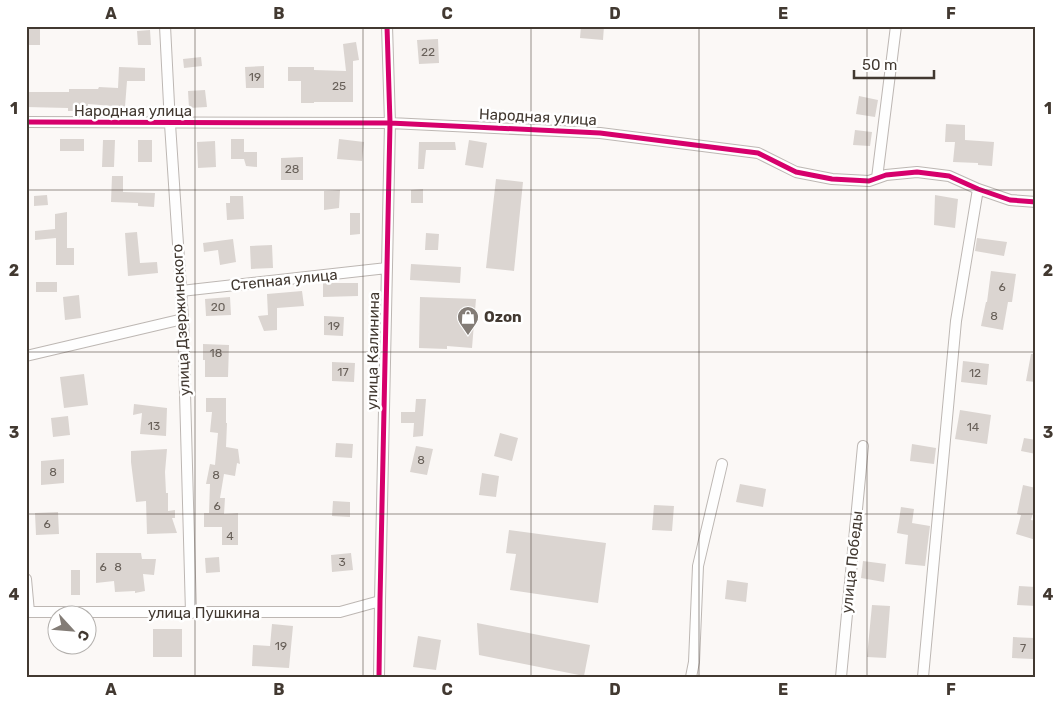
<svg xmlns="http://www.w3.org/2000/svg" width="1062" height="703" viewBox="0 0 1062 703" font-family="Rubik,sans-serif">
<style>
.building{fill:#dbd5d1}
.lines{fill:none;stroke-linecap:round;stroke-linejoin:round}
.street-casing{stroke:#bdb7b3;stroke-width:12}
.street{stroke:#fefefe;stroke-width:10}
.cycleway-casing{stroke:#fff;stroke-width:8}
.cycleway{stroke:#d6006c;stroke-width:5}
.grid{fill:none;stroke:#423931;stroke-width:1;stroke-opacity:0.55}
.labels{text-anchor:middle;dominant-baseline:central;stroke-width:5;stroke-linejoin:round;paint-order:stroke}
.number-label{font-size:12px;fill:#686059}
.street-label{font-size:15px;fill:#423931;stroke:#fff}
.poi-label{font-size:15px;font-weight:bold;fill:#423931;stroke:#fff;text-anchor:start}
.neatline{fill:none;stroke:#423931;stroke-width:2}
.grid-label{font-size:16px;text-anchor:middle;font-weight:bold;fill:#423931}
</style>
<rect width="100%" height="100%" fill="#fbf8f6"/>
<path class="building" d="M581,26H604L603,40L580,38Z
M26,28H40V45H26Z
M150,30L151,45H138L137,31Z
M438,39L439,63L419,64L417,40Z
M356,42L359,60L353,61V102H314V103H301V81H288V67H314V70L346,71L343,44Z
M201,57L202,66L184,68L183,59Z
M264,66V88H246L245,67Z
M119,67L145,68V81H127L125,107L88,104V111H68V108L26,107V92H69V89H98L99,87L118,88Z
M205,90L207,107L189,108L188,91Z
M859,96L878,100L875,117L856,114Z
M946,124L965,125V140L994,142L992,166L978,165V163L953,162L955,142H945Z
M855,130L872,132L870,146L853,145Z
M60,139H84V151H60Z
M231,139H244V152H257V167L246,166L244,159H231Z
M339,139L364,142L362,161L337,159Z
M103,140H115L114,167H102Z
M138,140H152V162H138Z
M469,140L487,143L483,168L465,165Z
M215,141L216,167L198,168L197,142Z
M419,142H455L456,150H426L424,169H418Z
M303,157V180H281V158Z
M112,176H123V192L155,193L154,207L138,206V203L111,202Z
M496,179L523,182L514,271L486,268Z
M423,189V203H411V190Z
M340,190L339,208L324,210V191Z
M47,195L48,205L34,206V196Z
M935,195L958,199L955,228L934,225Z
M230,196H243L244,219L227,220L226,203H230Z
M67,212V248H74V265H56V238L35,240V231L55,229V214Z
M350,213H360V234L350,235Z
M137,232L140,263L157,262L158,273L128,276L125,233Z
M426,233L439,234L438,250H425Z
M977,238L1007,242L1004,256L975,251Z
M233,239L236,262L220,265L218,250L204,252L203,243Z
M272,245L273,268L251,269L250,246Z
M411,264L461,267L460,283L410,280Z
M991,271L1016,274L1012,302H1008L1003,330L981,326L986,302H987Z
M36,282H57V292H36Z
M323,283H358V296L323,297Z
M302,291L304,306L277,308V330L264,331L258,316L268,315L267,294Z
M79,295L81,318L65,320L63,297Z
M230,297L231,315L206,316L205,299Z
M420,297L476,299L472,348L447,346V349L419,348Z
M324,316L344,317L343,336L324,335Z
M203,344L229,345L228,377H205V360H203Z
M1031,354H1036V382L1026,381Z
M963,361L989,364L987,385L961,382Z
M332,362L355,363L354,382L332,381Z
M84,374L88,405L64,408L60,377Z
M206,398H226V423H227L226,447L238,449L240,464L237,463L235,476L224,474L220,498H225L224,514L238,513V545H222V527H204V513H209L210,484H206L210,464L215,465L218,433L210,432L212,412H206Z
M416,399H426L423,436L413,437L414,423H401V412H415Z
M134,404L167,408L166,436L140,434L142,413L133,415Z
M960,410L991,415L987,444L955,439Z
M68,416L70,435L53,437L51,418Z
M500,433L518,438L512,461L494,456Z
M1024,438L1036,440V454L1021,451Z
M336,443L353,444L352,458L335,457Z
M912,444L936,448L934,464L910,461Z
M416,446L433,449L427,475L410,472Z
M167,449L165,472L166,493H168V511L175,510V518H172L177,533L147,534L146,501L136,502L131,462V451Z
M64,459V483L41,485V461Z
M482,473L499,476L496,497L479,495Z
M740,484L766,489L763,507L736,502Z
M1023,485L1036,488V501L1031,520L1036,521V540L1016,534L1021,515L1017,514Z
M333,501L350,502V517L332,516Z
M654,505L674,506L672,531L652,530Z
M901,507L914,509L912,523L930,526L925,566L905,564L908,535L897,533Z
M58,512L59,534L36,535L35,513Z
M509,530L606,543L598,603L510,590L516,554L506,553Z
M96,553H141L142,559H156L154,575L143,574L145,591L135,593V591L115,592L114,581L96,583Z
M351,553L353,570L332,572L331,555Z
M219,557L220,572L206,573L205,558Z
M863,561L886,564L884,582L861,578Z
M71,570H80V595H71Z
M727,580L748,583L746,602L725,599Z
M1019,586L1036,587V606L1017,605Z
M872,605L890,606L886,658L867,657Z
M477,623L590,645L584,676L479,655Z
M272,624L293,626L289,668L252,666L253,645L270,646Z
M153,629H182V657H153Z
M418,636L441,640L436,670L413,667Z
M1013,637L1034,638L1033,659L1012,658Z"/>
<g class="lines">
<g class="street-casing">
<path id="street" d="M165,26L170,124L183,319L191,613
M26,122L390,123L600,133L758,153L796,172L832,179L869,181L886,175L917,172L949,176L978,189L1010,200L1036,202
M877,178L896,26
M181,291L387,268
M26,356L183,319
M26,579L29,612
M26,612H340L380,601
M379,677L380,601L390,123L387,26
M691,677L694,662L698,566L722,464
M841,677L863,446
M923,677L956,321L978,189"/>
</g>
<use href="#street" class="street"/>
<g class="cycleway-casing">
<path id="cycleway" d="M26,122L390,123L600,133L758,153L796,172L832,179L869,181L886,175L917,172L949,176L978,189L1010,200L1036,202
M379,677L380,601L390,123L387,26"/>
</g>
<use href="#cycleway" class="cycleway"/>
</g>
<path class="grid" d="M195,26V677M363,26V677M531,26V677M699,26V677M867,26V677M26,190H1036M26,352H1036M26,514H1036"/>
<defs>
<g id="shop-pin" transform="scale(1.125)"><path d="M0 17L-7.5 6A9.5 9.5 0 1 1 7.5 6Z" fill="#837c76" stroke="#fff"/><path d="M-5-2.5h2.3a2.7 3.5 0 0 1 5.4 0H5L5.5 6h-11ZM-1.5-2.5h3a1.5 2.3 0 0 0-3 0Z" fill="#fff"/></g>
</defs>
<g fill-rule="evenodd">
<use href="#shop-pin" x="468" y="317"/>
</g>
<g class="labels">
<g class="number-label">
<text x="428" y="52">22</text>
<text x="255" y="77">19</text>
<text x="339" y="86">25</text>
<text x="292" y="169">28</text>
<text x="1002" y="287">6</text>
<text x="218" y="307">20</text>
<text x="994" y="316">8</text>
<text x="334" y="326">19</text>
<text x="216" y="353">18</text>
<text x="343" y="372">17</text>
<text x="975" y="373">12</text>
<text x="154" y="426">13</text>
<text x="973" y="427">14</text>
<text x="421" y="460">8</text>
<text x="53" y="472">8</text>
<text x="216" y="475">8</text>
<text x="217" y="506">6</text>
<text x="47" y="524">6</text>
<text x="230" y="536">4</text>
<text x="342" y="562">3</text>
<text x="103" y="567">6</text>
<text x="118" y="567">8</text>
<text x="281" y="646">19</text>
<text x="1023" y="648">7</text>
</g>
<g class="street-label">
<text x="133" y="111">Народная улица</text>
<text transform="translate(538 117) rotate(3)">Народная улица</text>
<text transform="translate(284 280) rotate(-6)">Степная улица</text>
<text transform="translate(181 320) rotate(-93)">улица Дзержинского</text>
<text transform="translate(373 351) rotate(-89)">улица Калинина</text>
<text transform="translate(852 562) rotate(-84)">улица Победы</text>
<text x="204" y="613">улица Пушкина</text>
</g>
<g class="poi-label">
<text x="484" y="317">Ozon</text>
</g>
</g>
<rect width="1062" height="703" fill="none" stroke="#ffffff" stroke-width="55"/>
<g transform="translate(72 630) rotate(116)"><circle r="24" fill="#ffffff" stroke="#b3b0ad"/>
<path d="M0-4L9 19L0 12L-9 19Z" fill="#837c76"/>
<text y="-8" font-size="14" font-weight="bold" text-anchor="middle" fill="#423931">С</text>
</g>
<path d="M854 70v8h80v-8" fill="none" stroke="#423931" stroke-width="2.5"/>
<text x="862" y="70" font-size="15" fill="#423931" stroke="#ffffff" stroke-width="4" paint-order="stroke">50 m</text>
<rect x="28" y="28" width="1006" height="648" class="neatline"/>
<g class="grid-label">
<text x="111" y="19">A</text>
<text x="279" y="19">B</text>
<text x="447" y="19">C</text>
<text x="615" y="19">D</text>
<text x="783" y="19">E</text>
<text x="951" y="19">F</text>
<text x="14" y="114">1</text>
<text x="1048" y="114">1</text>
<text x="14" y="276">2</text>
<text x="1048" y="276">2</text>
<text x="14" y="438">3</text>
<text x="1048" y="438">3</text>
<text x="14" y="600">4</text>
<text x="1048" y="600">4</text>
<text x="111" y="695">A</text>
<text x="279" y="695">B</text>
<text x="447" y="695">C</text>
<text x="615" y="695">D</text>
<text x="783" y="695">E</text>
<text x="951" y="695">F</text>
</g>
</svg>
